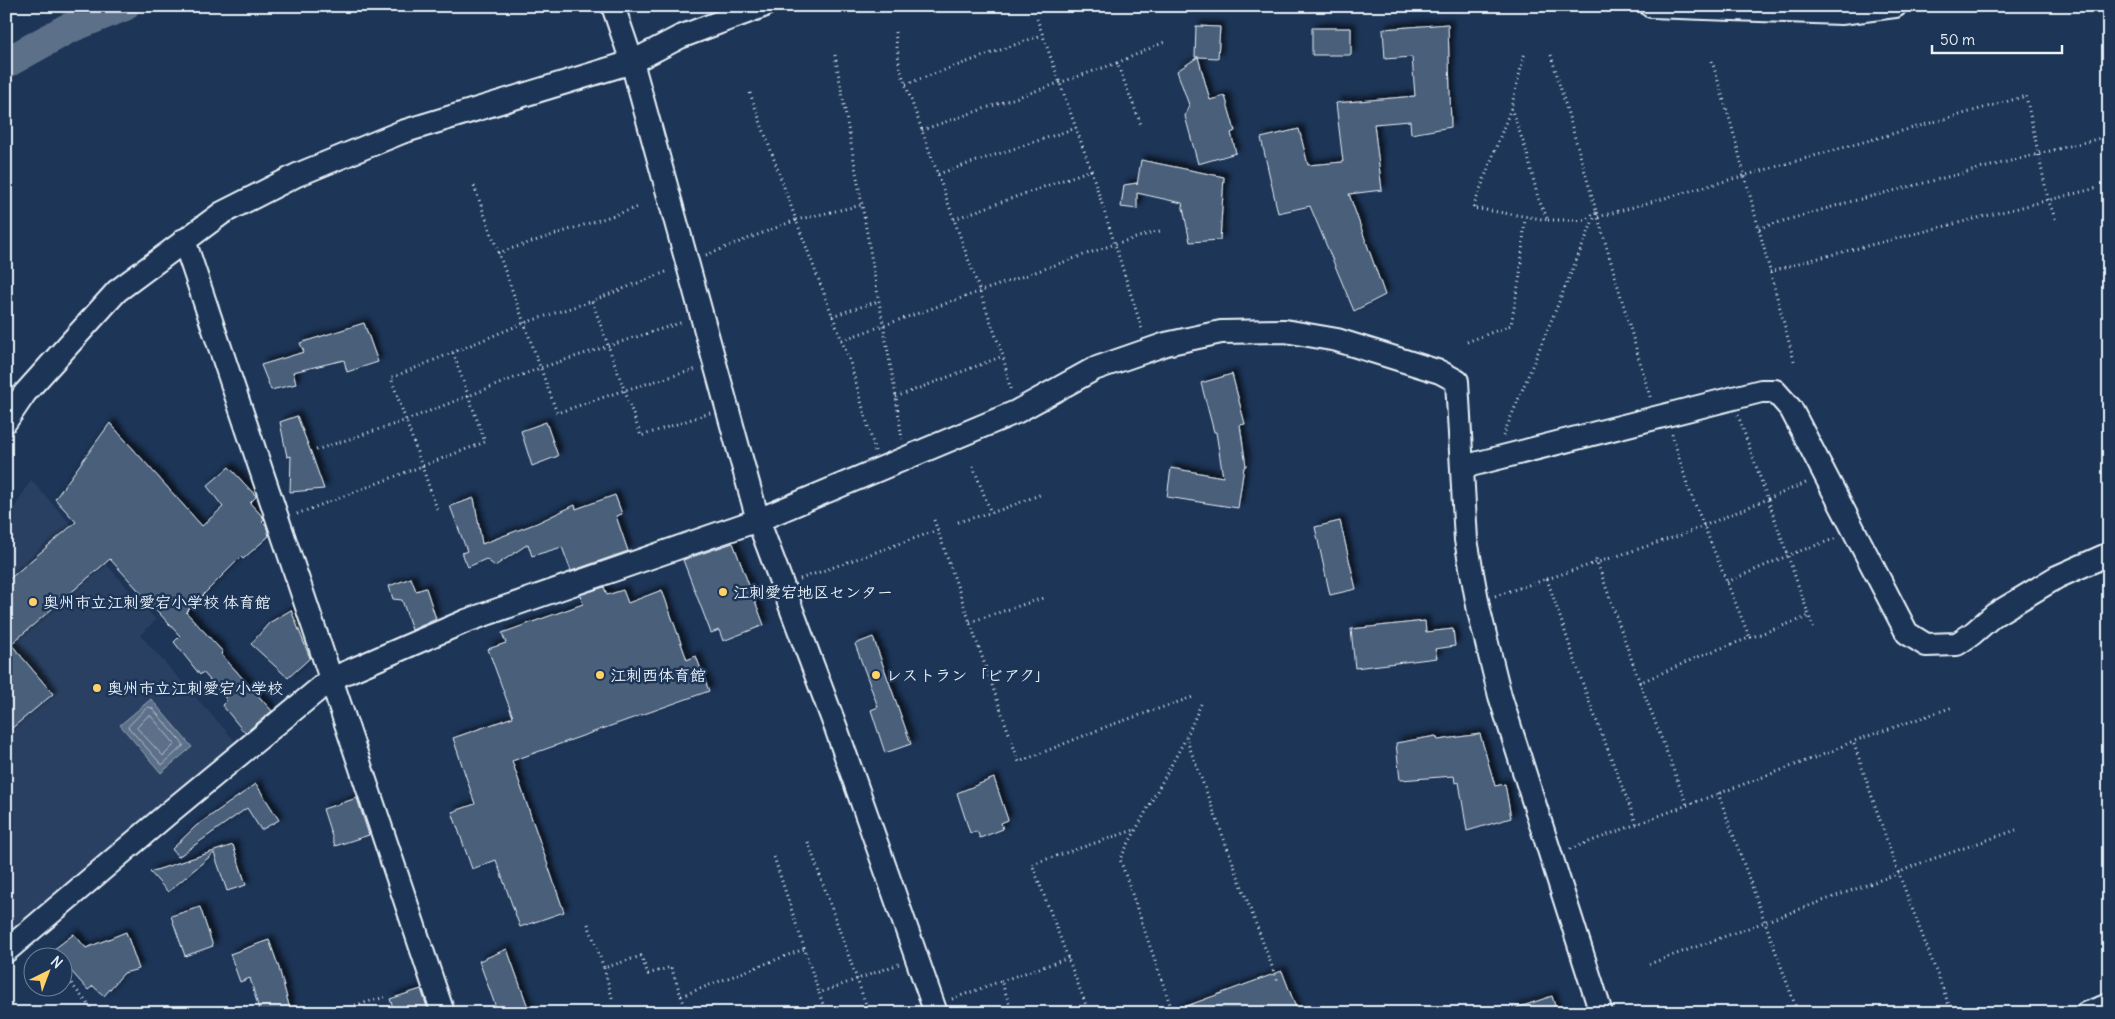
<svg xmlns="http://www.w3.org/2000/svg" width="2115" height="1019" viewBox="0 0 2115 1019" font-family="Delius,'Klee One',sans-serif">
<style>
.built{fill:#2a4162}
.water{fill:#5d7089;stroke:#95a4b5}
.lines{fill:none;stroke-linecap:round;stroke-linejoin:round}
.shore{stroke:#b0bdcc;stroke-width:1}
.river{stroke:#5d7089;stroke-width:31}
.building{fill:#495e7a;stroke:#e8f1f8;filter:url(#shadow)}
.minor-casing{stroke:#e8f1f8;stroke-width:26}
.path{stroke:#e8f1f8;stroke-width:3;stroke-dasharray:1 4;stroke-linecap:butt}
.minor{stroke:#1d3557;stroke-width:22}
.poi-dot{fill:#ffd166;stroke:#1d3557;stroke-width:2}
.labels{text-anchor:middle;dominant-baseline:central;stroke-width:5;stroke-linejoin:round;paint-order:stroke}
.poi-label{font-size:16px;font-weight:bold;fill:#e8f1f8;stroke:#1d3557;text-anchor:start}
</style>
<defs>
<filter id="shadow"><feDropShadow dx="4.5" dy="-4.5" stdDeviation="2.5" flood-color="#0009"/></filter>
</defs>
<rect width="100%" height="100%" fill="#1d3557"/>
<filter id="ink" filterUnits="userSpaceOnUse"><feTurbulence type="fractalNoise" baseFrequency=".02" numOctaves="2"/><feDisplacementMap in="SourceGraphic" scale="10" xChannelSelector="R" yChannelSelector="G"/><feConvolveMatrix kernelMatrix="1 2 1 2 8 2 1 2 1" color-interpolation-filters="sRGB"/></filter>
<g filter="url(#ink)">
<path class="built" d="M31,480L156,620L140,635L235,741L6,939V522Z"/>
<path class="water" d="M151,699L192,747L161,773L120,725Z"/>
<g class="lines">
<path class="shore" d="M148,707L152,708L184,745L162,765L128,727Z
M148,716H151L175,744L163,756L137,728Z"/>
<path class="river" d="M6,63L67,29L124,6"/>
</g>
<path class="building" d="M1448,24L1451,127L1411,134L1410,121L1374,124L1382,190L1349,194L1385,295L1354,311L1310,206L1278,213L1261,138L1299,129L1308,165L1343,162L1336,103L1415,96L1412,57L1385,59L1383,29Z
M1196,26L1220,27L1218,58L1198,57L1210,100L1225,96L1235,131L1231,133L1236,153L1198,164L1185,116L1189,105L1177,71L1198,57H1195Z
M1312,28H1351V55H1312Z
M1141,160L1224,177L1220,240L1190,242L1182,203L1137,193V209L1121,207L1124,185L1137,183V185Z
M364,323L378,362L347,372L344,360L293,372L296,384L271,390L261,365L304,352L300,343Z
M1232,374L1245,424L1240,425L1246,466L1244,467L1238,508L1167,497L1171,468L1223,477L1216,432H1214L1201,383Z
M297,416L312,455L324,489L290,492L291,456L287,457L280,422Z
M546,422L558,456L532,466L521,431Z
M110,423L202,526L223,507L207,486L229,467L256,496V497L250,503L262,516L264,519L262,521L266,525L269,536L243,559L241,557L186,612L223,652L221,654L272,711L245,733L222,705L227,700L203,672L200,675L174,642L180,636L110,559L11,644L53,694L6,733V582L76,522L55,499Z
M615,495L622,514L616,516L628,551L571,571L562,547L532,556L528,544L495,566L486,559L468,567L462,553L467,551L450,506L474,498L482,544L537,523L575,505L576,509Z
M1340,521L1356,589L1330,595L1315,527Z
M733,543L764,625L723,641L719,630L711,633L683,560Z
M411,578L416,591L426,588L436,619L412,630L402,600L393,599L389,586Z
M604,587L607,595L623,590L628,603L662,590L687,660L696,656L709,691L512,761L564,912L520,927L496,860L472,869L452,812L475,804L453,738L513,717L488,649L506,643L502,633L583,604L580,595Z
M291,610L310,658L288,678L251,644L269,623Z
M1425,621L1426,632L1453,629L1455,646L1435,649L1437,658L1355,668L1351,629Z
M873,637L911,744L885,753L871,710L878,707L855,644Z
M1480,734L1495,786L1505,784L1511,818L1467,831L1459,782L1455,783L1454,776L1400,780L1396,743L1436,736L1438,740Z
M994,778L1008,820L1001,823L1003,829L980,838L977,831L970,833L957,793Z
M256,784L279,820L261,830L247,808L178,857L172,849L196,826Z
M357,798L369,835L335,846L323,809Z
M233,845L246,885L227,891L214,853L168,892L150,872Z
M200,907L213,946L185,956L171,916Z
M126,932L139,969L124,973L104,996L93,986L88,990L62,961V956H59L53,950L74,934L86,948Z
M269,940L279,968L291,1013H260L250,978L240,982L230,954Z
M507,949L530,1013H498L479,961Z
M1282,971L1298,1013H1173V1011Z
M421,989L429,1013H395L390,999Z
M1552,996L1557,1013H1511V1010Z"/>
<g class="lines">
<g class="minor-casing">
<path id="minor" d="M613,6L632,62L758,520L836,728L936,1013
M1651,6L1841,13L1895,6
M184,240L443,1013
M6,421L25,393L117,291L222,213L297,175L402,132L632,62L680,37L763,6
M1463,467L1761,391H1775L1791,409L1907,633L1926,645L1957,644L1972,634L1994,615L2057,577L2109,554
M6,951L171,811L331,679L466,621L758,520L1016,412L1094,369L1166,344L1221,332L1285,331L1337,340L1440,372L1457,381L1466,540L1479,611L1500,696L1601,1013
M2087,1013L2109,1005"/>
</g>
<path class="path" d="M895,32L900,69L1003,356L1011,392
M835,55L862,205
M1551,55L1651,400
M1712,61L1731,124L1794,361
M1117,63L1167,41
M906,84L1042,35
M750,93L796,220L862,205L896,397L902,439
M1511,108L1527,153L1538,198L1548,220L1473,208L1511,108L1525,52
M922,130L1117,63L1142,127
M1091,170L1143,332
M938,174L1076,128
M474,186L557,413L625,390L697,369
M954,219L1091,170L1037,19
M1548,220H1585L1596,212
M1759,228L1849,202L2109,136
M498,253L639,207
M706,255L796,220L850,362L875,451
M666,272L592,301L641,436L710,413
M1770,272L1799,263L2097,188
M832,316L879,301
M842,340L1115,244L1163,230
M1467,342L1511,325L1520,275L1525,219
M896,397L1003,356
M1738,415L1814,630
M1672,434L1688,487L1749,636
M1503,436L1597,211L1598,217L2026,96L2048,199L2056,221
M316,450L404,421L540,368L683,322
M973,466L991,513
M437,509L391,378L524,323L592,301
M297,514L485,442L453,353
M934,520L1019,762L1108,726L1193,697
M958,522L1000,510L1042,494
M1596,559L1637,675L1687,805
M800,579L938,530
M1547,579L1587,696L1637,825
M1727,582L1794,553L1837,538
M1495,596L1687,533L1808,482
M970,622L1046,597
M1639,683L1705,654L1810,616
M1201,704L1186,738L1277,980
M1854,744L1894,861L1952,1013
M1718,793L1798,1013
M808,842L869,1013
M1570,849L1830,752L1851,742L1953,707
M774,857L819,993
M588,924L604,968L641,956L648,974L671,967L681,996L804,949
M1649,964L1894,875L1915,865L2016,830
M604,968L613,1001
M62,972L95,1013
M1001,981L1069,958
M681,996L688,1013
M952,999L1001,981L1013,1013
M326,1013L386,997
M826,1013L819,993L899,964
M1089,1013L1032,864L1134,830
M1173,1013L1120,859L1186,738"/>
<use href="#minor" class="minor"/>
</g>
</g>
<g class="poi-dot">
<circle cx="723" cy="592" r="5"/>
<circle cx="33" cy="602" r="5"/>
<circle cx="600" cy="675" r="5"/>
<circle cx="876" cy="675" r="5"/>
<circle cx="97" cy="688" r="5"/>
</g>
<g class="labels">
<g class="poi-label">
<text x="733" y="592">江刺愛宕地区センター</text>
<text x="43" y="602">奥州市立江刺愛宕小学校 体育館</text>
<text x="610" y="675">江刺西体育館</text>
<text x="886" y="675">レストラン 「ビアク」</text>
<text x="107" y="688">奥州市立江刺愛宕小学校</text>
</g>
</g>
<rect width="2115" height="1019" fill="none" stroke="#1d3557" stroke-width="25"/>
<rect x="12" y="12" width="2090" height="994" fill="none" stroke="#e8f1f8" stroke-width="2" filter="url(#ink)"/>
<g transform="translate(48 972) rotate(42)"><circle r="24" fill="#1d3557" stroke="#6e8097"/>
<path d="M0-4L9 19L0 12L-9 19Z" fill="#ffd166"/>
<text y="-8" font-size="14" font-weight="bold" text-anchor="middle" fill="#e8f1f8">N</text>
</g>
<path d="M1932 45v8h130v-8" fill="none" stroke="#e8f1f8" stroke-width="2.5"/>
<text x="1940" y="45" font-size="15" fill="#e8f1f8" stroke="#1d3557" stroke-width="4" paint-order="stroke">50 m</text>
</svg>
